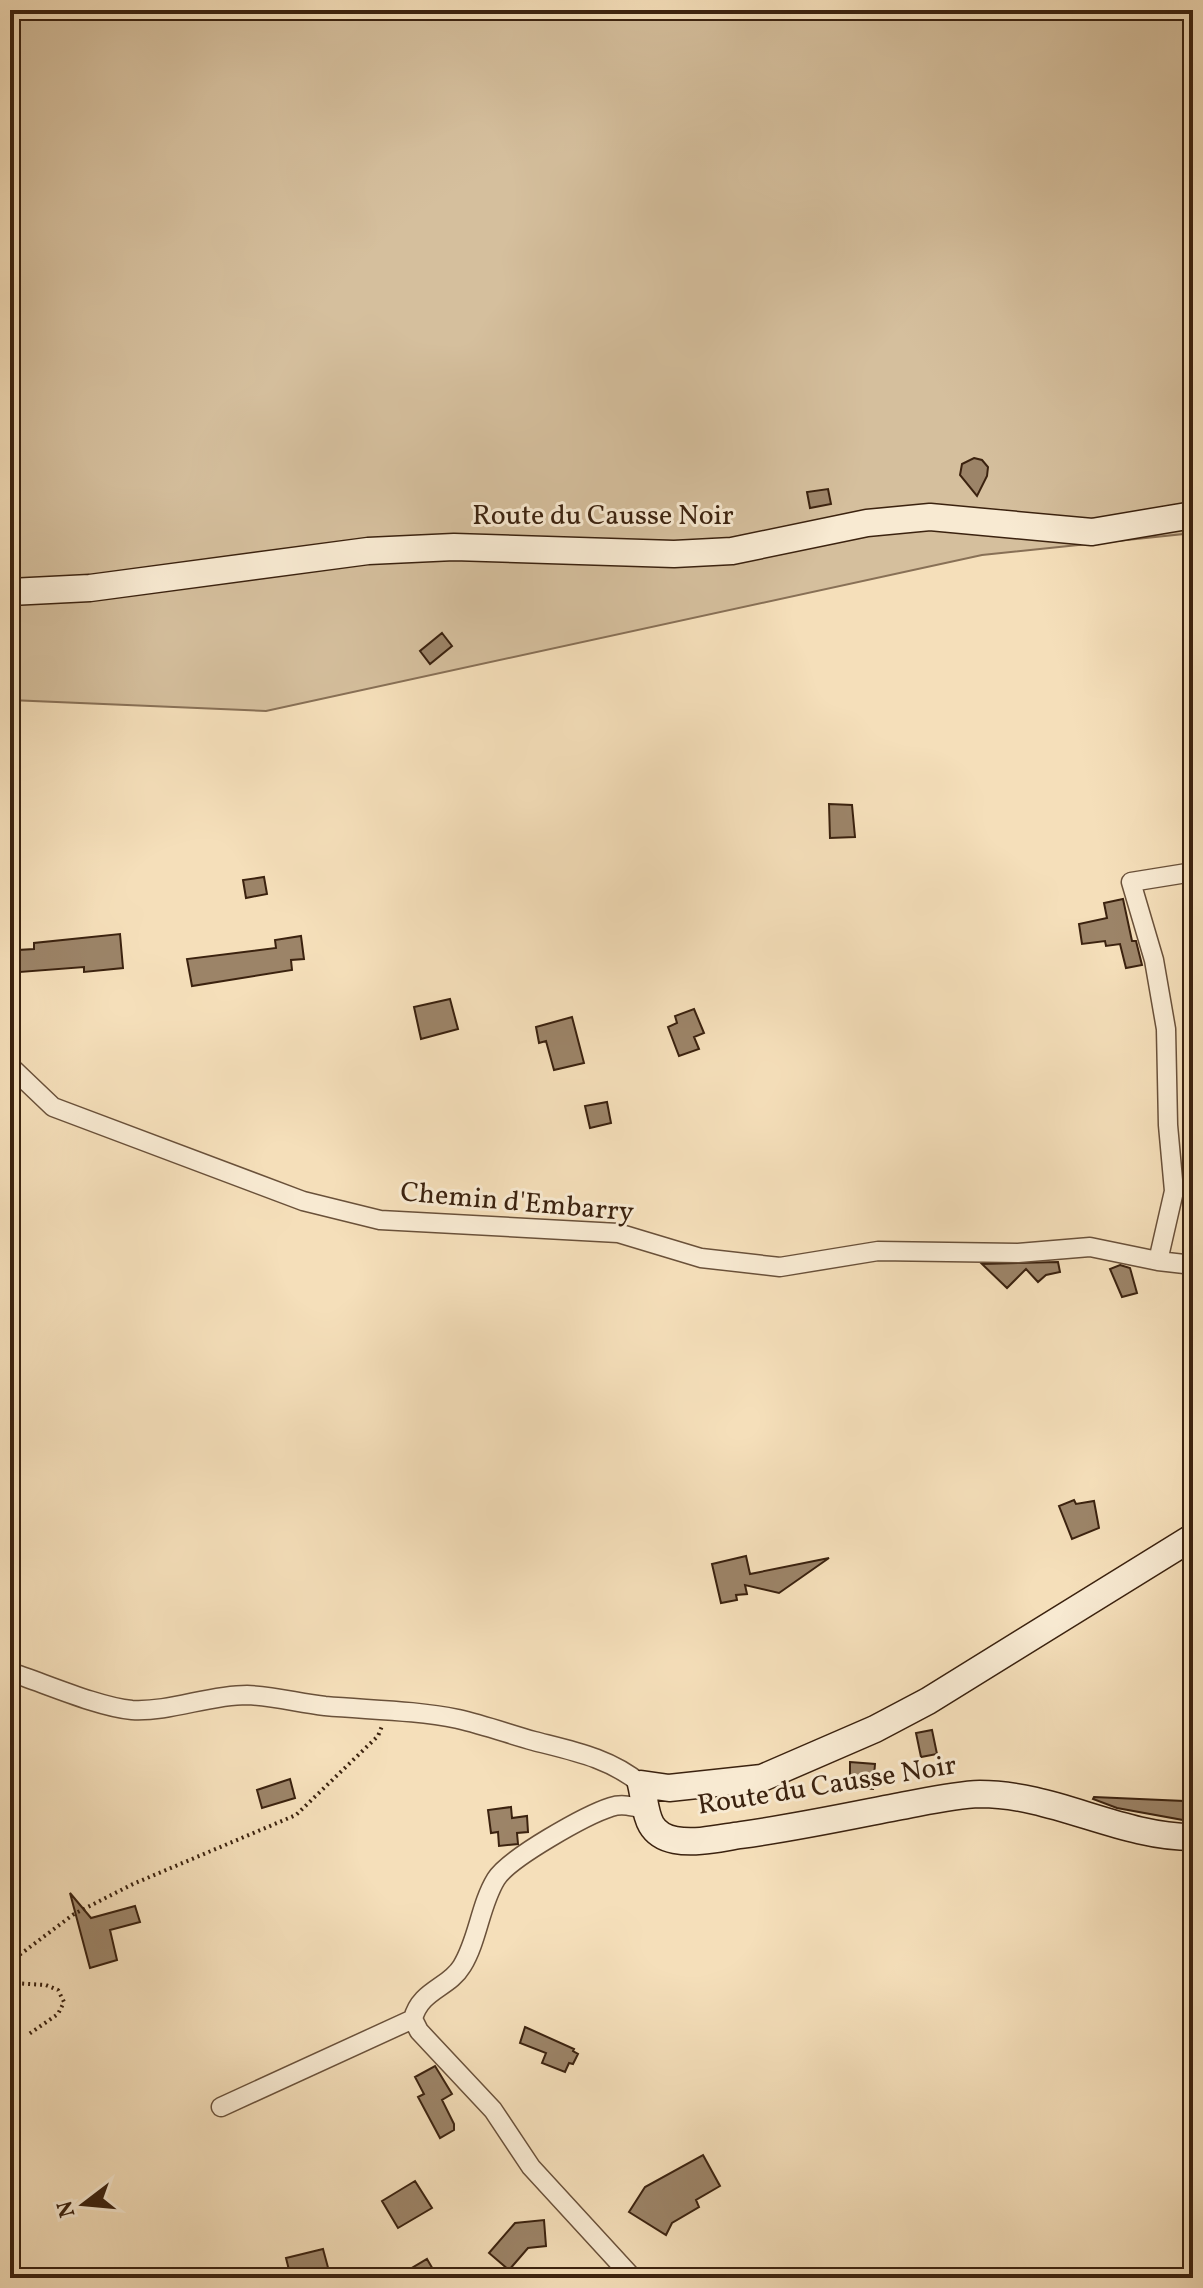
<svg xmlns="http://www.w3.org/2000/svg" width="1203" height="2288" viewBox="0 0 1203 2288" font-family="Vollkorn,serif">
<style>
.green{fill:#d5bf9d;stroke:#887056;stroke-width:2}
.building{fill:#9c8468;stroke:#3b220f;stroke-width:2}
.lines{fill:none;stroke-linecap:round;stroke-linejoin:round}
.street-casing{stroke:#6a513a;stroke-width:21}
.secondary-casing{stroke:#3b220f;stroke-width:29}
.path{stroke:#3b220f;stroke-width:4;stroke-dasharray:2 4;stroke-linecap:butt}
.street{stroke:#f8ead2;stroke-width:18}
.secondary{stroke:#f8ead2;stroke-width:26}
.labels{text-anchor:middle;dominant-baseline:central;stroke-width:6;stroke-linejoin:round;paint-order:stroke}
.street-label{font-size:28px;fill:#3b220f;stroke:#f8ead2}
</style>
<rect width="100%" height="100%" fill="#f5dfba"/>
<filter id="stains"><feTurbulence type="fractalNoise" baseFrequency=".0025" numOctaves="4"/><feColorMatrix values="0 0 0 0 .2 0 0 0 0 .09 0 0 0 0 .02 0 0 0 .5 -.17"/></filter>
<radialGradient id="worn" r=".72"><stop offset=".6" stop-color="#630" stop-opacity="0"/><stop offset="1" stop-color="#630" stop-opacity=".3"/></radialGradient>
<path class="green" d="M10,10H1193V533L982,555L266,711L10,700Z"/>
<path class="building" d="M974,458L982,460L988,467L987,476L977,496L960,475L962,464Z
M828,489L831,504L810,508L807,492Z
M442,633L452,646L430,664L420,651Z
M829,804L852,805L855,837L830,838Z
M264,877L267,894L246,898L243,880Z
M1123,899L1132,941H1136L1142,965L1126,968L1120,944L1106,946L1105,941L1082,944L1079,924L1107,918L1104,903Z
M120,934L123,968L84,972V967L20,972L18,950L34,949V943Z
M301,936L304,959L291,960L292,970L192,986L187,959L276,948L275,940Z
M450,999L458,1029L421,1039L414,1007Z
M694,1009L704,1033L694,1037L699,1049L679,1056L668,1027L677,1023L675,1016Z
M572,1017L584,1063L554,1070L546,1041L539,1043L536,1027Z
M607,1102L611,1123L590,1128L585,1106Z
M1058,1262L1060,1272L1046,1275L1038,1282L1026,1269L1007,1288L982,1264Z
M1120,1265L1130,1268L1137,1293L1122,1297L1110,1269Z
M1074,1500L1076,1504L1094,1501L1099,1528L1072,1539L1059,1506Z
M746,1556L750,1574L829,1558L779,1593L745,1585L747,1594L736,1595L737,1600L721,1603L712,1564Z
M932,1730L937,1754L921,1757L916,1733Z
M850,1762L875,1764L873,1789L850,1787Z
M290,1779L295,1798L262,1808L257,1790Z
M1094,1797L1184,1801L1183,1820L1117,1808L1093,1799Z
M511,1807L512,1818L527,1816L528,1832L517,1833L518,1844L499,1846L498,1832L491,1833L488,1810Z
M70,1893L91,1918L135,1906L140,1922L110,1930L117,1960L90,1968Z
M525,2027L574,2049L573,2051L578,2054L573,2064L569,2063L565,2072L542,2063L546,2053L520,2043Z
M435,2066L452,2094L442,2100L454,2124V2130L440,2138L418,2097L424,2094L415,2077Z
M703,2155L720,2186L696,2200L699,2207L672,2223L666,2235L629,2212L645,2187Z
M415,2181L432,2208L398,2228L382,2201Z
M544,2220L546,2246L528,2248L509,2270L489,2253L515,2223Z
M323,2249L330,2275L316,2278H291L286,2258Z
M427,2259L438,2278H395Z"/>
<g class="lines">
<g class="street-casing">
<path id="street" d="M10,1066L53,1107L303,1201L380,1220L618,1233L701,1258L780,1267L878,1251L1018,1253L1090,1247L1158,1261L1193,1265
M1158,1261L1174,1191L1168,1125L1166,1029L1154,960L1131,882L1193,872
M10,1672C44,1683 98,1707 132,1710C171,1712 208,1695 247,1695C273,1696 299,1703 325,1706C370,1710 414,1710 458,1719C484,1725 509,1734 534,1741C573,1751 610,1758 641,1784
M221,2107L413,2019
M632,2277L531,2167L493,2110L419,2031L413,2019C420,1990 449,1988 462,1966C478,1940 480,1905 496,1879C509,1858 586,1815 611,1807C623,1803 635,1807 647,1810"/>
</g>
<g class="secondary-casing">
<path id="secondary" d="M10,592L90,588L368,551L454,547L674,554L732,551L867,523L930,517L1092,532L1193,515
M1193,1537L928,1701L875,1729L762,1778L669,1788L641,1784C647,1809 644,1834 675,1840C696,1844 720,1838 741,1835C793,1828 845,1817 896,1807C924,1802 952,1795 980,1794C1054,1794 1120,1837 1193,1837"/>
</g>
<path class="path" d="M10,1969L14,1959L74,1914L133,1884L296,1815L378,1736L382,1726
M10,1974L14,1983L46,1985L58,1990L64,2002L58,2014L29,2034"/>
<use href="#street" class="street"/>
<use href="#secondary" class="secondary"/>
</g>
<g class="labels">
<g class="street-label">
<text x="603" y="516">Route du Causse Noir</text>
<text transform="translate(517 1203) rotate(5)">Chemin d'Embarry</text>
<text transform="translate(827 1786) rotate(-9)">Route du Causse Noir</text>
</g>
</g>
<rect width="1203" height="2288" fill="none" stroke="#f5dfba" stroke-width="40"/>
<rect x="12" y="12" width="1179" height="2264" fill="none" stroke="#3b220f" stroke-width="4"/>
<rect x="20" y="20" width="1163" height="2248" fill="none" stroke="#3b220f" stroke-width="2"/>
<g transform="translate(84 2204) rotate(254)" stroke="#f8ead2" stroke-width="6" paint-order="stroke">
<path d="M0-6L14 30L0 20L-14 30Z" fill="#3b220f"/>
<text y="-12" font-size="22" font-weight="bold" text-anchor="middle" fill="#3b220f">N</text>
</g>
<rect width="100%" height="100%" filter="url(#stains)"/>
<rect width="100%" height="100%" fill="url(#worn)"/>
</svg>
